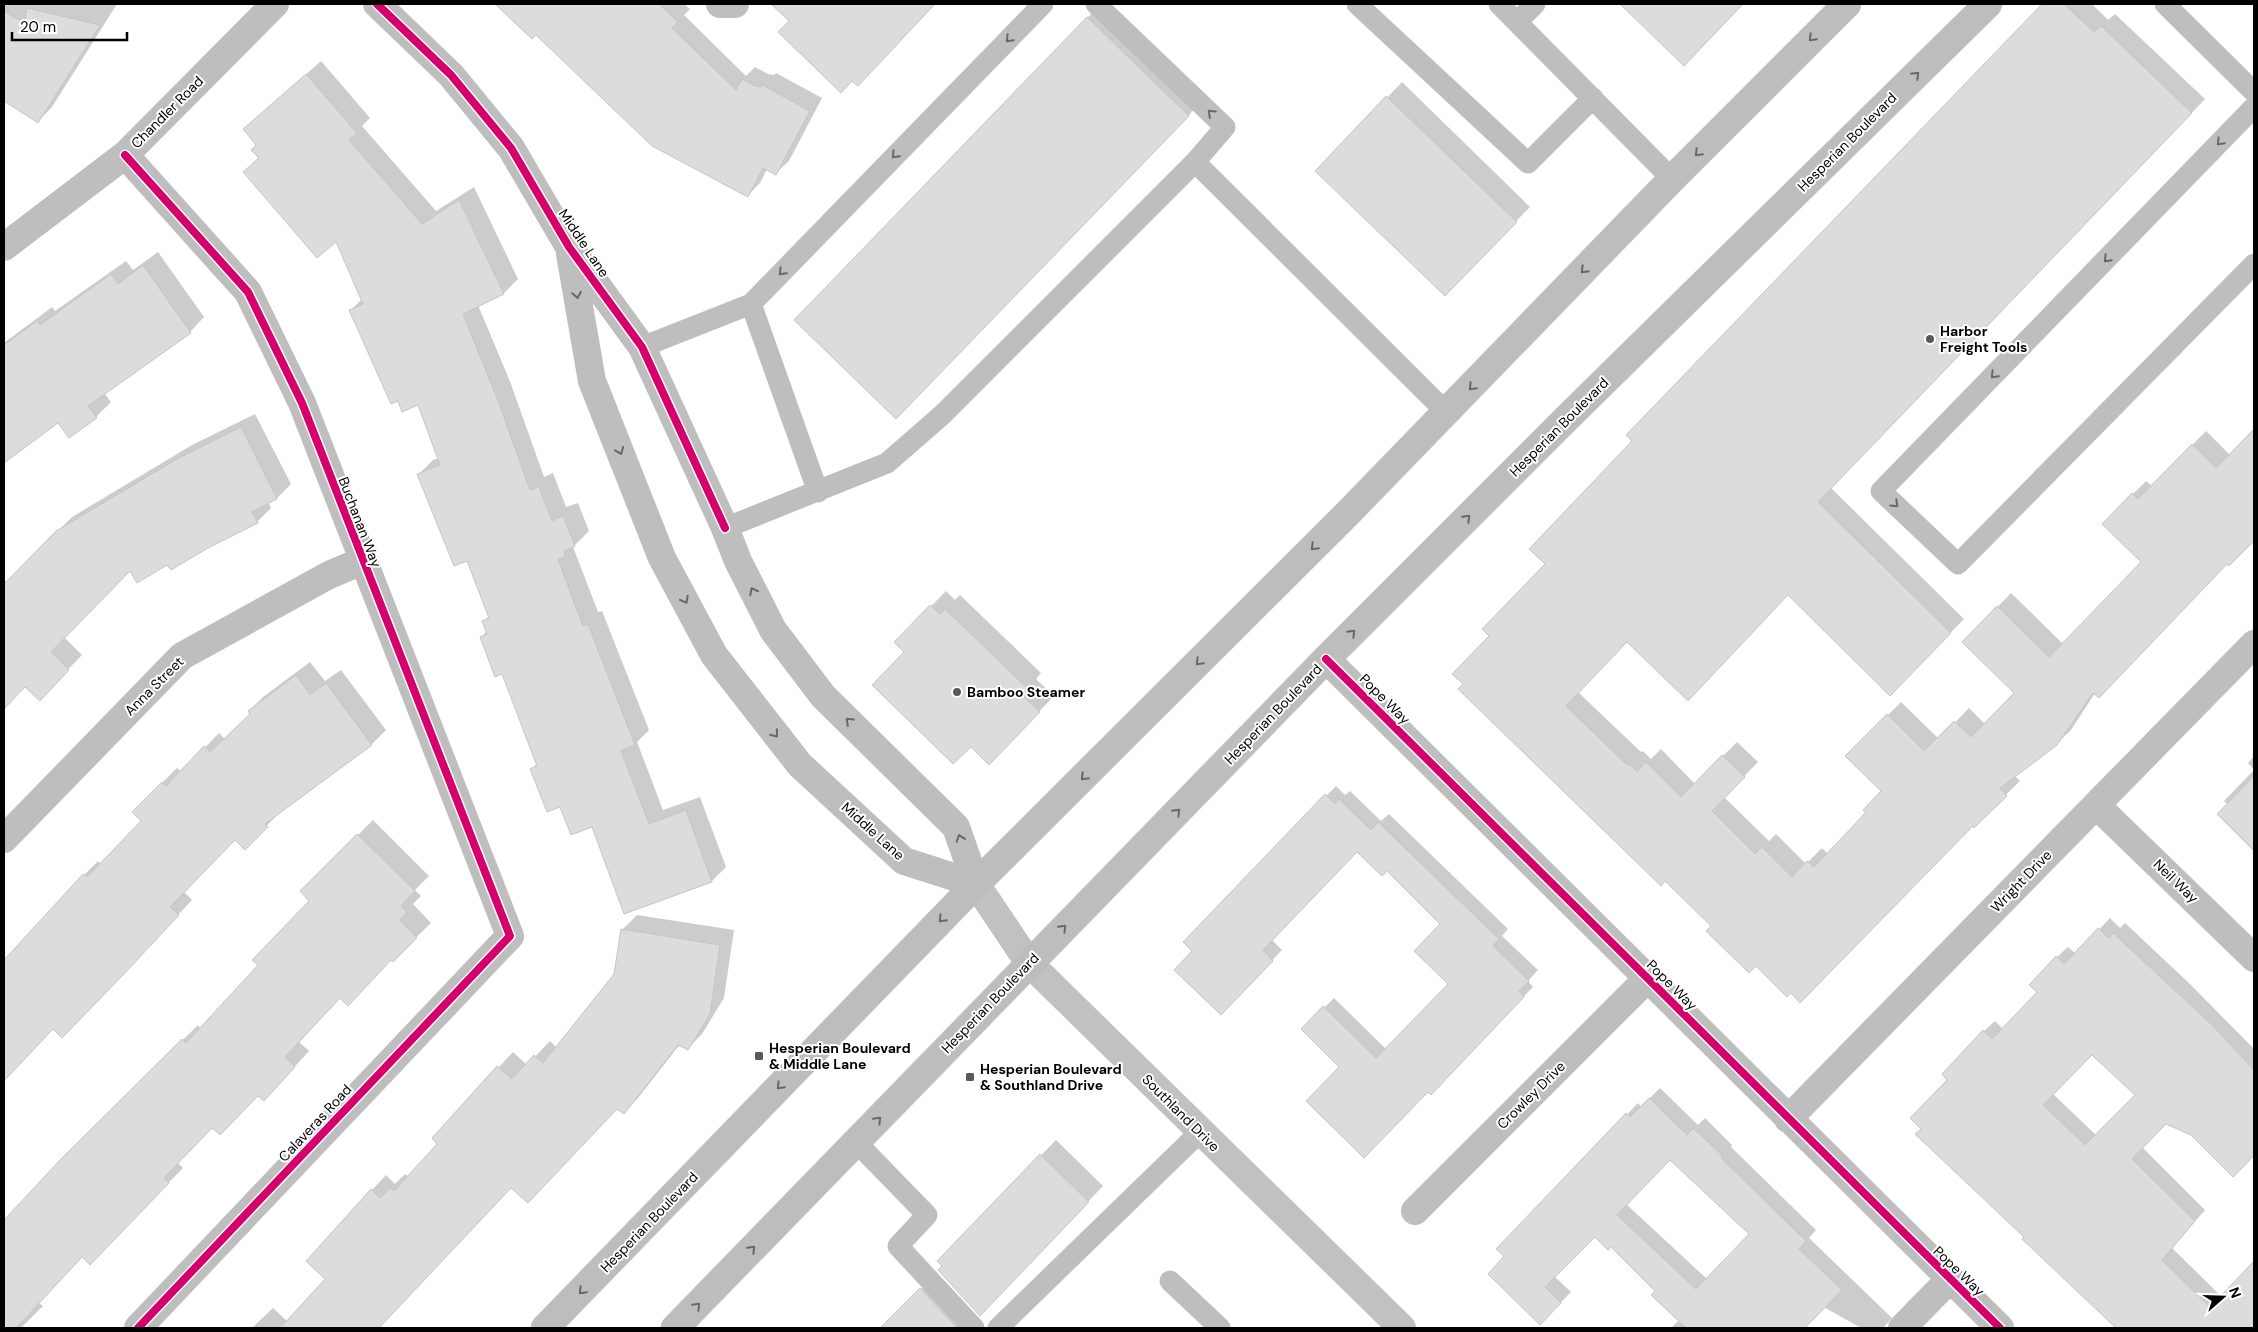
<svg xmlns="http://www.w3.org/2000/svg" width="2258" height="1332" viewBox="0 0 2258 1332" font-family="'DM Sans',sans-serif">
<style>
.shadow{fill:#0003;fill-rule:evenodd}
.building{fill:#dcdcdc;stroke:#c5c5c5;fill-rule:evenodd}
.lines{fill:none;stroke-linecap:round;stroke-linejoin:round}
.primary-casing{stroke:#dbdbdb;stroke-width:29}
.service{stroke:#bebebe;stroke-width:21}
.minor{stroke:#bebebe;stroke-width:28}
.tertiary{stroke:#bebebe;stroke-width:28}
.secondary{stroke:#c1c1c1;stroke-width:28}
.primary{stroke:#bdbdbd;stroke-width:28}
.cycleway-casing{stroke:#fff;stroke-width:11}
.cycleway{stroke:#d6006c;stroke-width:8}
.oneway{stroke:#686868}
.poi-dot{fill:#595959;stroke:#fff;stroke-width:2}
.labels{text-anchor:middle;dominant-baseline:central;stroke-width:4;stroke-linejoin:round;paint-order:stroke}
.street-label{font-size:14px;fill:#000;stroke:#fff}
.poi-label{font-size:14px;font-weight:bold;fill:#000;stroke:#fff;text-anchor:start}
</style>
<rect width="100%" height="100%" fill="#fff"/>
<path class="shadow" d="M4,4H117L52,107L38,121L4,100Z
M497,4H684L690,9L684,15L746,76L755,67L768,74L774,75L776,73L822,98L789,161L776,173L767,169L760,183L747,196L537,33L532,37Z
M792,4H934L872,70L791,21L787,9Z
M1102,4H1111L1207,96L915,399L1087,18Z
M1621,4H1742L1684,64Z
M2043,4H2092L2108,20L2115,14L2205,99L1831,488L1964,619L1890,694L1788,594L1627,641L1578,692L1641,752L1643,751L1651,759L1661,749L1695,784L1737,742L1758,762L1724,797L1769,841L1776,834L1806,864L1822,848L1828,854L1856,825L1883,791L1847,756L1901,702L1939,739L1969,708L1985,724L2016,693L1964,642L2011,593L2063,644L2143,562L2133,494L2146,481L2152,486L2206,431L2230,455L2254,430V539L2229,564L2227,562L2095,693L2071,730L2056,744L2015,776L2020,781L1974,826L1973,825L1791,992L1756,965L1713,926L1464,684L1491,636L1547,564L1634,441L1628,435Z
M321,61L370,118L362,126L436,211L474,187L518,279L504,293L478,305L511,384L544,477L553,473L566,507L578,503L589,531L573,547L598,612L602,611L649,730L637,742L663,810L700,797L726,867L712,881L624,912L593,825L561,806L532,769L537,763L503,673L481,637L487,631L484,621L489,616L467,559L419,474L433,460L439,458L419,404L351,310L362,299L336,240L244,172L259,157L258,144L244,129Z
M1402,82L1530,207L1459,280L1317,171Z
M158,252L204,317L190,332L104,393L111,402L96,417L69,436L59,421L4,462V343L52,307L55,311L126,261L133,270Z
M255,414L291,484L277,498L268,502L271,508L257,522L168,563L131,569L64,637L82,655L53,685H25L4,702V580L7,582L72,517L192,445Z
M946,591L955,600L960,595L1041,673L1036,679L1054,696L1003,749L896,642Z
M310,662L325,681L341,670L386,730L372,744L281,811L245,848L236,838L184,892L192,900L138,958L53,1028L4,1079V966L84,875L98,861L101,864L143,821L133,812L177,768L181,772L219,733L225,739L251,714L249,711L263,697Z
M2254,756V770L2248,763Z
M2254,770V849L2219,814L2228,805L2224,801Z
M1336,786L1345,795L1350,791L1381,821L1389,814L1508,929L1502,936L1538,970L1528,981L1533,987L1440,1083L1428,1090L1341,1067L1303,1029L1334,998L1386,1049L1450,984L1442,924L1387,869L1357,850L1272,940L1282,950L1221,1013L1194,951L1184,942Z
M373,820L429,876L415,890L421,896L413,904L431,923L393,960L392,959L341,997L299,1042L309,1051L278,1085L258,1094L213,1126L177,1162L183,1168L105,1248L83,1256L39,1303L43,1306L21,1328H4V1221L62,1160L198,1025L201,1029L260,965L310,901L302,891Z
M637,915L734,930L724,998L702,1034L687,1049L680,1044L638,1098L623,1113L617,1108L511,1187L380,1327L381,1328H252L273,1308L288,1322L327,1279L372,1190L386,1175L395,1184L405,1174L409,1177L439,1144L433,1138L513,1052L527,1065L550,1041L557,1048L615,974L622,930Z
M2110,918L2120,928L2125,923L2190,984L2254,1049V1157L2166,1123L2142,1147L2205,1210L2172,1248L2222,1297L2254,1263V1328H2116L2024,1239L2026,1237L1922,1129L1949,1080L1984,1031L1995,1021L2003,1029L2038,992L2057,957L2068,947L2076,954ZM2092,1053L2137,1095L2096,1135L2053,1094Z
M1660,1088L1698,1125L1705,1118L1732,1145L1731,1147L1816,1230L1809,1238L1892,1318L1883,1328H1861L1822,1306L1801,1328H1671L1679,1320L1656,1291L1611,1245L1595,1235L1554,1276L1571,1292L1551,1313L1498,1249L1638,1103L1641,1107ZM1671,1158L1751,1234L1707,1279L1626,1204Z
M1056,1140L1103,1186L994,1299L939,1261Z
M931,1279L966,1328H882Z"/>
<path class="building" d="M495,4H659L678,22L672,28L736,90L742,79L755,86L761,87L762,85L810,111L776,175L763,168L748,197L652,146L536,35L532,39Z
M771,4H935L858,86L852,81L841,93L778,32L789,21Z
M1620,4H1743L1684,66Z
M2042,4H2064L2094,32L2101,26L2192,113L1818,502L1951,633L1890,696L1788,595L1688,701L1627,642L1566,706L1627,765L1629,764L1637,772L1646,762L1681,797L1722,755L1745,777L1712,811L1755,854L1762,847L1792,877L1807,861L1814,867L1855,824L1866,812L1863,810L1881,791L1845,756L1887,714L1924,751L1954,721L1971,737L2014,693L1962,642L1997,606L2049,657L2141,562L2102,524L2132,493L2138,499L2192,444L2216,468L2254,429V541L2229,566L2227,564L2099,698L2093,693L2057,745L2000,788L2007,796L1974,828L1973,826L1800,1003L1791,993L1787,997L1756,966L1749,973L1706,931L1711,926L1665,881L1661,886L1458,689L1463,684L1452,674L1489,636L1482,629L1545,564L1529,549L1632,441L1626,435Z
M27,8L100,25L38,123L4,101V11L24,23Z
M1087,17L1189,116L896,419L794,320Z
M306,74L357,133L349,140L422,224L459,200L504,294L463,314L497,398L530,490L539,487L552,521L563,516L575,546L564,551L565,557L558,559L583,626L588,624L635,745L621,751L649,824L686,810L712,882L624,914L592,827L571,835L560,807L547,812L530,769L537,766L502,674L495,677L480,637L487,634L482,621L489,618L467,561L454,566L417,474L440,465L418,405L402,412L398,401L391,404L349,310L363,304L336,242L317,258L243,172L259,158L251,150L256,145L243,129Z
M1386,96L1517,222L1445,296L1315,171Z
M143,265L191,333L88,406L97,418L69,438L58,423L4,463V345L37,321L40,325L111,274L118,284Z
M241,427L277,499L252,512L258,523L208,548L171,570L167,565L137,583L130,571L51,652L69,670L40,701L25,687L4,709V584L56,531L177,459Z
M930,605L940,614L945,609L1028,689L1022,695L1040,712L989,765L971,747L953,764L872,685L904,652L894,642Z
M296,675L310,695L326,683L372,745L265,824L268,827L245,850L235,840L170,907L179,915L124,974L62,1038L53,1029L4,1081V960L83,874L87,877L141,821L132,812L162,782L166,786L204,746L210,752L250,714L248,711Z
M2254,776V851L2217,814Z
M1325,794L1335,804L1339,799L1371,830L1378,822L1499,939L1493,946L1529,981L1519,991L1524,997L1431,1095L1428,1092L1364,1158L1306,1101L1339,1067L1301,1029L1323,1006L1376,1058L1448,984L1414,951L1440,924L1387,871L1382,876L1357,852L1263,950L1273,961L1221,1015L1174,970L1192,951L1183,942Z
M357,834L415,891L401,906L407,912L399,920L417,938L393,962L391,960L348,1006L340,998L285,1057L295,1067L264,1101L258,1096L220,1135L212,1128L164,1178L169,1183L90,1265L82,1257L16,1328H4V1220L61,1159L182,1039L186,1043L258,965L252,960L309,901L300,891Z
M2098,928L2109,938L2113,933L2212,1025L2254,1070V1156L2233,1177L2191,1135L2166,1124L2132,1159L2195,1221L2162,1260L2210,1307L2254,1261V1328H2116L2022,1239L2024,1237L1915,1134L1921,1129L1910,1118L1947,1080L1942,1074L1983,1030L1992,1039L2037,992L2029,985L2056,956L2064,964ZM2092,1055L2135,1095L2085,1145L2043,1105Z
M621,929L720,945L710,1014L688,1050L678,1045L624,1114L617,1109L528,1203L511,1188L379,1328H280L325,1279L306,1261L371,1189L380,1198L390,1188L394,1191L437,1144L432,1138L497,1066L512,1079L534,1055L543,1063L614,974Z
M1649,1098L1687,1135L1693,1128L1723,1156L1721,1158L1806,1241L1799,1249L1842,1290L1805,1328H1686L1651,1295L1655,1291L1611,1247L1608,1250L1595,1237L1545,1287L1561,1303L1540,1325L1488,1274L1504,1256L1496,1249L1626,1113L1630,1117ZM1670,1160L1749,1234L1696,1289L1617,1215Z
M1040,1154L1089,1202L980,1316L938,1270L942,1266L937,1261Z
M920,1288L957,1328H880Z"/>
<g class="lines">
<g class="primary-casing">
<path id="primary" d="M545,1328L976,884L1348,513L1672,179L1847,4
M675,1328L1326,659L1567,418L1988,4"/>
</g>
<path class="service" d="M1096,4L1225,127L1195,162
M1357,4L1528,163L1593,98
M1499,4L1672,179
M2165,4L2254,92
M1518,21L1535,4
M2254,107L1881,491L1958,564L2254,264
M751,304L1043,4
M642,347L751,304L818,492
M725,528L887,463L942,415L1195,162L1447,413
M856,1142L927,1215L898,1246L974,1328
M1170,1281L1220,1328
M998,1328L1200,1132"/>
<path class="minor" d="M720,4H735
M125,155L248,292L302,403L510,936L138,1328
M4,247L125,155L275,4
M1326,659L2000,1328
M2096,805L2254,958
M4,839L182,656L329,575L362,561
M1788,1119L2254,644
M1415,1211L1647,979
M1902,1328L1949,1280"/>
<path class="tertiary" d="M377,4L451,75L511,148L569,247L642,347L725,528L738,561L773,630L823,696L956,827L976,884
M570,254L592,381L662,558L714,655L800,765L904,861L976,884"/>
<path class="secondary" d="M976,884L1029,963L1402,1328"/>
<use href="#primary" class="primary"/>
<g class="cycleway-casing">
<path id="cycleway" d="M377,4L451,75L511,148L569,247L642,347L725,528
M125,155L248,292L302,403L510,936L138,1328
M1326,659L2000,1328"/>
</g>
<use href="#cycleway" class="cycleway"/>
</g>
<defs><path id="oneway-chevron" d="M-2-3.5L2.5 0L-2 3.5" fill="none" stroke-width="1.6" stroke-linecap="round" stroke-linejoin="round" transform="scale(1.25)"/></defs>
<g class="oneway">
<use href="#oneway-chevron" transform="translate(1812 38) rotate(135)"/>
<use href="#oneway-chevron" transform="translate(1009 39) rotate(134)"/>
<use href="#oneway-chevron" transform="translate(1916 75) rotate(-45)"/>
<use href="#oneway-chevron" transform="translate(1211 113) rotate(-137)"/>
<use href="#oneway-chevron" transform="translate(2220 142) rotate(134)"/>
<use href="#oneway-chevron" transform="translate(1698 153) rotate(135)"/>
<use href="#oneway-chevron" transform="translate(895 155) rotate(134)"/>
<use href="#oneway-chevron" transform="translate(2107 259) rotate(134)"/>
<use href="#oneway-chevron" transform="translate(1584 270) rotate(134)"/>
<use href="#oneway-chevron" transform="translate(782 272) rotate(134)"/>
<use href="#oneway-chevron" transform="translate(577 295) rotate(80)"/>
<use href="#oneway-chevron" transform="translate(1994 375) rotate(134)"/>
<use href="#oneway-chevron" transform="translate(1472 387) rotate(134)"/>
<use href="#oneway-chevron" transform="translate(620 451) rotate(68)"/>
<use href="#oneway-chevron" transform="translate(1895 504) rotate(44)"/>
<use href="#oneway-chevron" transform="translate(1467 518) rotate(-45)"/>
<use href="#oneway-chevron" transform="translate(1314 547) rotate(135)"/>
<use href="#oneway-chevron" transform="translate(753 591) rotate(-117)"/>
<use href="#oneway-chevron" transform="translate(685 600) rotate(62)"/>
<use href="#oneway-chevron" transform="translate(1352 633) rotate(-45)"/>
<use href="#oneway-chevron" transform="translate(1199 662) rotate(135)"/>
<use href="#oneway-chevron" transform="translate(849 721) rotate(-136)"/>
<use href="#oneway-chevron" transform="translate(775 734) rotate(52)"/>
<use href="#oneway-chevron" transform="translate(1084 777) rotate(135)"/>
<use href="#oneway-chevron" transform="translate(1177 812) rotate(-46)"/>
<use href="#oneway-chevron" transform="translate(960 838) rotate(-109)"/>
<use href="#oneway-chevron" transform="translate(942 919) rotate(134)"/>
<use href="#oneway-chevron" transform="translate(1063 928) rotate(-46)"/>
<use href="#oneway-chevron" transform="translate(780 1086) rotate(134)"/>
<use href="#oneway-chevron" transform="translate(878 1120) rotate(-46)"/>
<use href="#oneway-chevron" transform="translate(752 1249) rotate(-46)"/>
<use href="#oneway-chevron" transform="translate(582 1291) rotate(134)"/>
<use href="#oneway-chevron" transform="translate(697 1306) rotate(-46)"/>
</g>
<g class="poi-dot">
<circle cx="1930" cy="339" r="5"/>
<circle cx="957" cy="692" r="5"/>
<rect x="754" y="1051" width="10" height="10" rx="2.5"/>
<rect x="965" y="1072" width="10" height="10" rx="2.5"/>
</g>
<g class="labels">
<g class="street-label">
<text transform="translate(167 112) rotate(-45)">Chandler Road</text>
<text transform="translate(1847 142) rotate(-45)">Hesperian Boulevard</text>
<text transform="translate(584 243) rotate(56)">Middle Lane</text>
<text transform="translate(1559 427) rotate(-45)">Hesperian Boulevard</text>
<text transform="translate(360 522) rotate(69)">Buchanan Way</text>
<text transform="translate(154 686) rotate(-45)">Anna Street</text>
<text transform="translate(1385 699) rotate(45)">Pope Way</text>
<text transform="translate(1273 714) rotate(-46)">Hesperian Boulevard</text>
<text transform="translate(873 831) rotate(42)">Middle Lane</text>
<text transform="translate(2021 881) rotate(-46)">Wright Drive</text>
<text transform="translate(2176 881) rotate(44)">Neil Way</text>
<text transform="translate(1672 985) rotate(45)">Pope Way</text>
<text transform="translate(990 1003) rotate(-46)">Hesperian Boulevard</text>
<text transform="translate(1531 1095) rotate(-45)">Crowley Drive</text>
<text transform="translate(1181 1113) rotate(45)">Southland Drive</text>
<text transform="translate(315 1123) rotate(-47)">Calaveras Road</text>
<text transform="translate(649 1222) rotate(-46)">Hesperian Boulevard</text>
<text transform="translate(1959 1271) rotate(44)">Pope Way</text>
</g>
<g class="poi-label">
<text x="1940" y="331">Harbor<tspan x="1940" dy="16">Freight Tools</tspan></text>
<text x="967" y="692">Bamboo Steamer</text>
<text x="769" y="1048">Hesperian Boulevard<tspan x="769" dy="16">&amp; Middle Lane</tspan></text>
<text x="980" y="1069">Hesperian Boulevard<tspan x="980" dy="16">&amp; Southland Drive</tspan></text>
</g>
</g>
<rect width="2258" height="1332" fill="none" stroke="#000000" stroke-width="10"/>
<g transform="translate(2223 1297) rotate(70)" stroke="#ffffff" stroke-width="4" paint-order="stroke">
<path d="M0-4L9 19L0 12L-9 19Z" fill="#000000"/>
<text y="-8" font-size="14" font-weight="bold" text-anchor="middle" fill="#000000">N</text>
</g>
<path d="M12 32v8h115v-8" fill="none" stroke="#000000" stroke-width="2.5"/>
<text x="20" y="32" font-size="15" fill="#000000" stroke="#ffffff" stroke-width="4" paint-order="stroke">20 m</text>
</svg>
